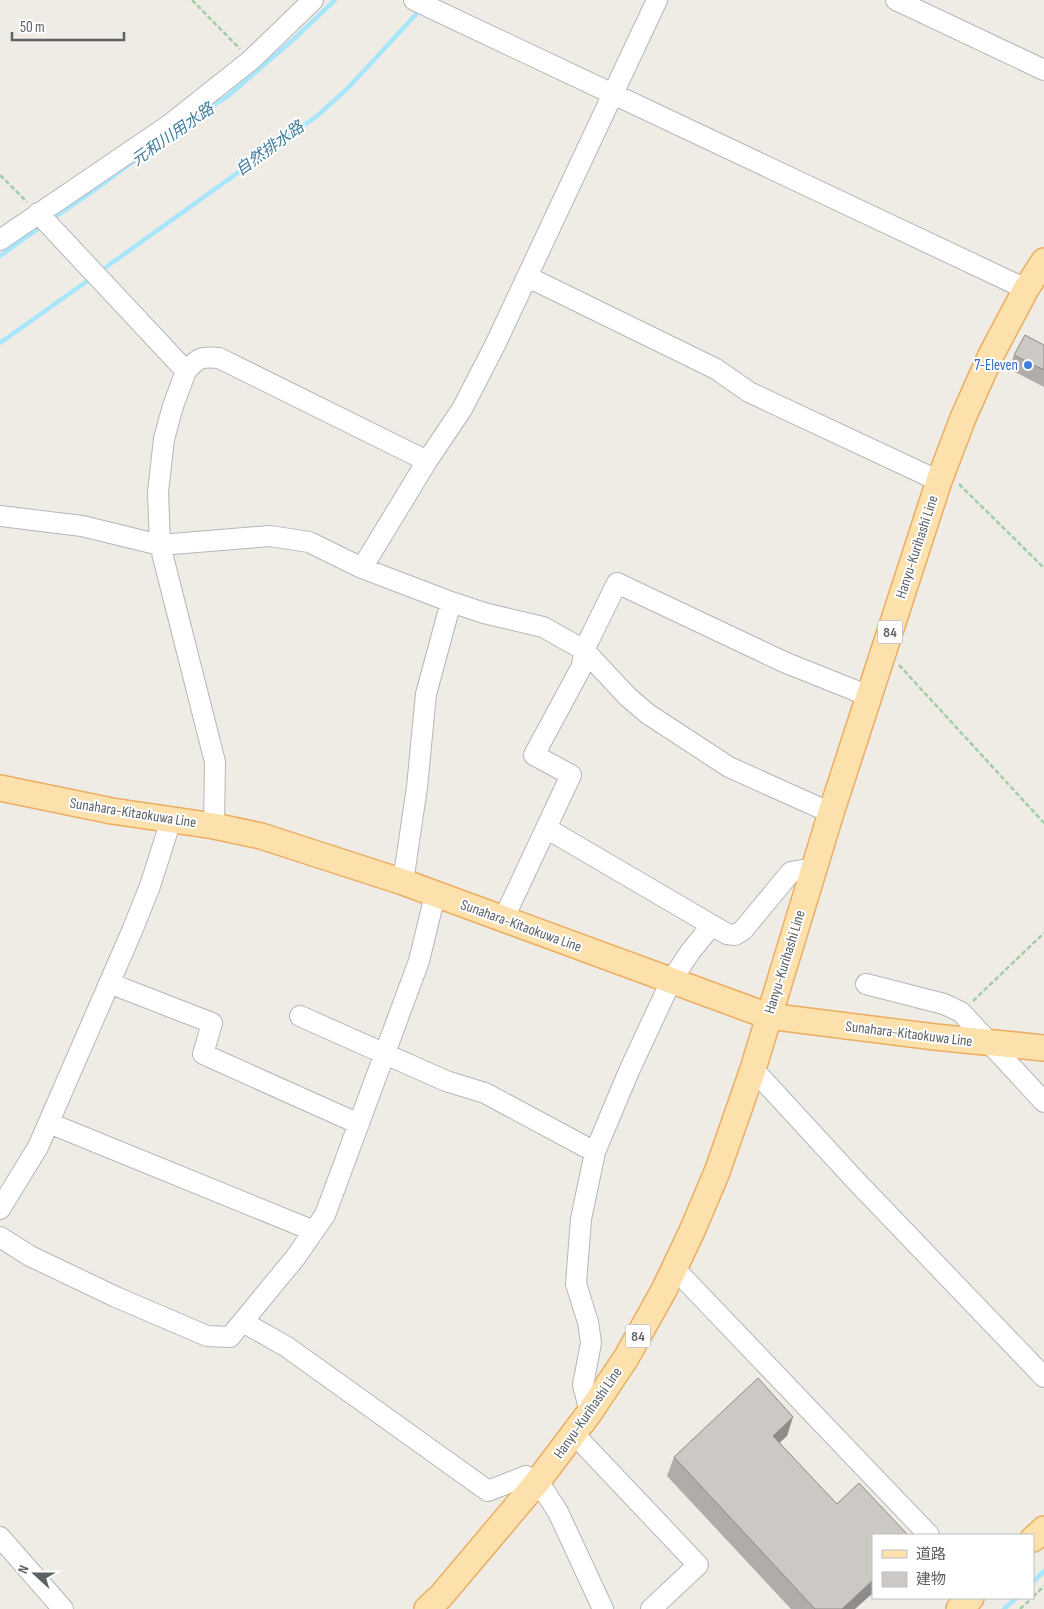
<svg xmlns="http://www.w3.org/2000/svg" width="1044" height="1609" viewBox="0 0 1044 1609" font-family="'Sofia Sans Condensed','Noto Sans JP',sans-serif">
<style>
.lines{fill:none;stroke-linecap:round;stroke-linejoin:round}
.stream{stroke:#a8e6fc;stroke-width:4.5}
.minor-casing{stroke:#b3b7ba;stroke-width:22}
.major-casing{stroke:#ecad61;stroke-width:28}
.path{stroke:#a0cea5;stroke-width:2.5;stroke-dasharray:5 2.5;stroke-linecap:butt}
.minor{stroke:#fff;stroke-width:20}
.major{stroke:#fce1ad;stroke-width:25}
.wall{fill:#afaca9}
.shaded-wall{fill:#8f8c89}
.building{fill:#ccc8c4;stroke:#8f8c89}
.shop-dot{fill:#3f7fe0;stroke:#fff;stroke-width:2}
.labels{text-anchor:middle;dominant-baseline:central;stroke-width:4;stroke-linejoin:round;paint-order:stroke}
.shield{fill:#fff;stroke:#8e9193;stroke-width:1}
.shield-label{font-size:14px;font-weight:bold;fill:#5d6265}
.shop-label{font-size:15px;fill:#366cbe;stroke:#fff;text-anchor:end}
.street-label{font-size:15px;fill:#5d6265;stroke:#fff}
.water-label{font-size:16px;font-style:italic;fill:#3f7d9c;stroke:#fff}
</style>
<rect width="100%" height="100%" fill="#efebe5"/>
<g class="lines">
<path class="stream" d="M188,122L228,96L294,39L335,0
M52,219L99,187L143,154
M0,256L43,225
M102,270L317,116L348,88L421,9
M0,343L90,279
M1033,1582L1044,1571
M1004,1609L1016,1598"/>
<g class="minor-casing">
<path id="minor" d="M414,0L1026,289
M896,0L1044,70
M38,213L186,371L173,406L164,439L158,492L160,545L215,762L214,826
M0,240L169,125L251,60L313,0
M528,277L716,369L749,392L939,481
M186,371C198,358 201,356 219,358L427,461
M0,516L82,526L160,545L270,536L309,542L362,568L451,602L484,613L543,627L584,650L628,697L648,714L729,767L831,813
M362,568L427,461L462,409L495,345L657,0
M546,828L727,934L735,935L743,930L791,872L814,868
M403,882L417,787L426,694L451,602
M503,920L571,775L534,755L582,666L584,650L617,583L784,662L869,696
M109,983L212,1023L203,1054L359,1124
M866,984L944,1004L961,1012L1044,1102
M300,1016L446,1081L485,1093L595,1152
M753,1069L857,1182L1044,1377
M49,1123L314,1231
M0,1209L38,1147L132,931L150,886L171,820
M0,1237L30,1256L116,1297L207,1336L230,1337L295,1258L325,1215L419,961L435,895
M674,1268L929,1535
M243,1322L287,1347L488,1491L526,1476L538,1481L558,1512L603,1609
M590,1412L583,1385L591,1343L588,1322L576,1284L581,1219L595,1152L629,1071L671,981L690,952L712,925
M574,1434L698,1565L651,1609
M0,1537L63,1609"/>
</g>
<g class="major-casing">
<path id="major" d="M0,788L112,811L214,826L261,836L403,882L768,1016L935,1037L1044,1048
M1033,1539L1044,1529
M427,1609L441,1596L538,1481L590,1412L626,1358L664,1290L692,1231L717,1172L753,1069L831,813L939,481L963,418L991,355L1026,289L1044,261
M959,1609L971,1598"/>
</g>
<path class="path" d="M192,0L240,49
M0,175L27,202
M959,484L1044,568
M899,665L1044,823
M973,1001L1044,933
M1033,1597L1044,1586
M1020,1609L1032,1598"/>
<use href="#minor" class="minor"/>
<use href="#major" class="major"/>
</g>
<path class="wall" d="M1044,345V387L1009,369L1014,355Z
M787,1436L780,1442L855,1609H791L667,1476L674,1457Z"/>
<path class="shaded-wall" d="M793,1417L787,1436L767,1454L773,1436Z
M873,1580V1593L855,1609H842Z"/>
<path class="building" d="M1025,335L1044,345V370L1014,355Z
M758,1378L793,1417L773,1436L837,1504L859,1483L908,1535H873V1580L842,1609H815L674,1457Z"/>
<circle class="shop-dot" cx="1028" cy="365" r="5"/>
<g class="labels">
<g class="shield">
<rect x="877.5" y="620.5" width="25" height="23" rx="4"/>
<rect x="625.5" y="1324.5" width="25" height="23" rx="4"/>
</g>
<g class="shield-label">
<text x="890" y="632">84</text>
<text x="638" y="1336">84</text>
</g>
<g class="shop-label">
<text x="1018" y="365">7-Eleven</text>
</g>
<g class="street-label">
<text transform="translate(917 547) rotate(-72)">Hanyu-Kurihashi Line</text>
<text transform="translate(133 813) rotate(9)">Sunahara-Kitaokuwa Line</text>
<text transform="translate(521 926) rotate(20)">Sunahara-Kitaokuwa Line</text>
<text transform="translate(785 962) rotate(-73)">Hanyu-Kurihashi Line</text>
<text transform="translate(909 1034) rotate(7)">Sunahara-Kitaokuwa Line</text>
<text transform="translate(588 1413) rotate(-55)">Hanyu-Kurihashi Line</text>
</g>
<g class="water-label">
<text transform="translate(173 135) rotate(-35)">元和川用水路</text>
<text transform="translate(270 149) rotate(-36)">自然排水路</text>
</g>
</g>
<rect x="872" y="1534" width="162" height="65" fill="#ffffff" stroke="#bec0c1"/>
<rect x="882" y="1550" width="25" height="8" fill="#fce1ad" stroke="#bec0c1"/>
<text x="916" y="1559" font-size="15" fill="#5d6265">道路</text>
<rect x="882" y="1572" width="25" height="15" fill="#ccc8c4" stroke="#bec0c1"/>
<text x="916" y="1584" font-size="15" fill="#5d6265">建物</text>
<g transform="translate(35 1574) rotate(291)" stroke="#ffffff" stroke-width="4" paint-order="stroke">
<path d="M0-4L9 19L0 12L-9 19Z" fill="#5d6265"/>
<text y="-8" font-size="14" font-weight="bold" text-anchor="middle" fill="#5d6265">N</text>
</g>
<path d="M12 32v8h112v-8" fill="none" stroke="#5d6265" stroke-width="2.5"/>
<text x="20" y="32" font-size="15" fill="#5d6265" stroke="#ffffff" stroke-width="4" paint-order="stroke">50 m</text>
</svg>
